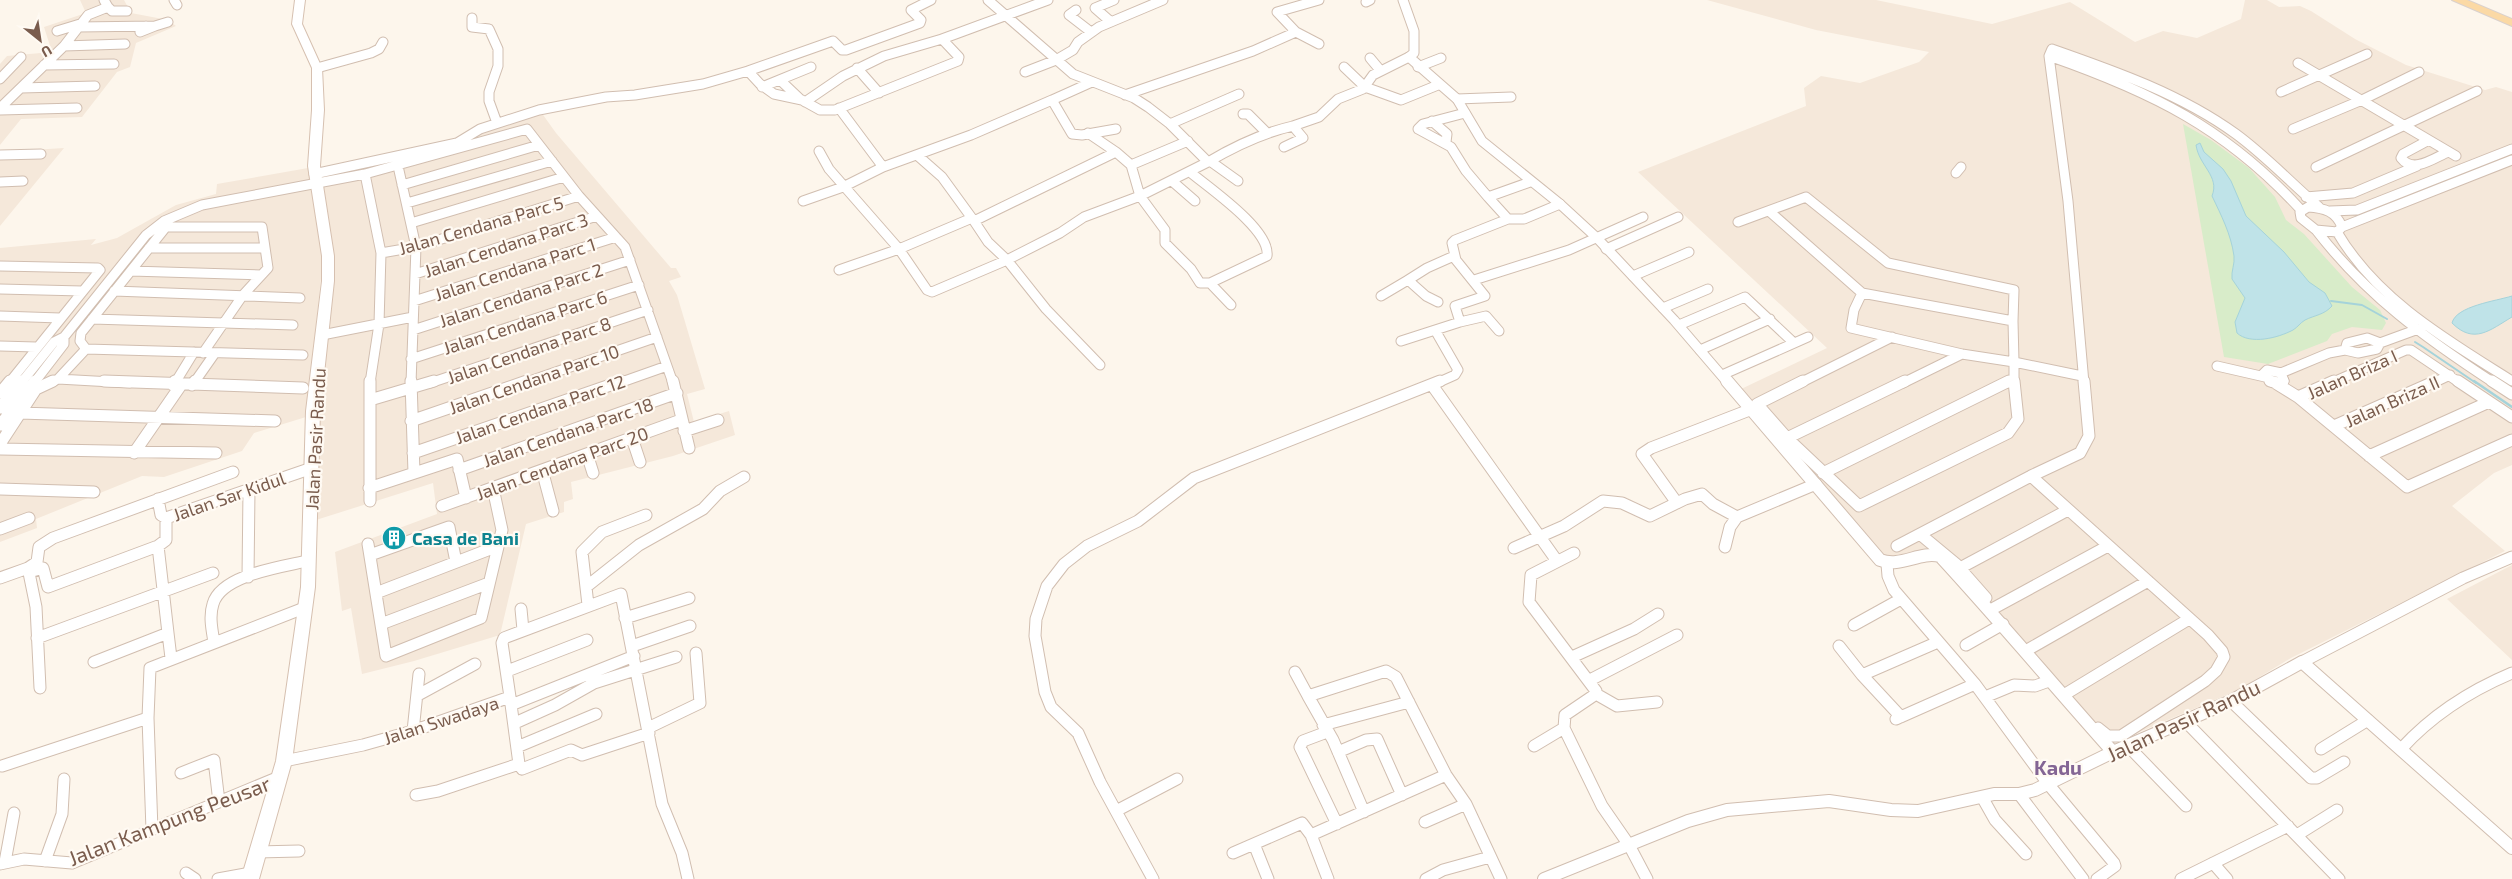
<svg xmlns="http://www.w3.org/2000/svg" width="2512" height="879" viewBox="0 0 2512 879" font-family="'Exo 2',sans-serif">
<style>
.residential{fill:#f5e8da}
.green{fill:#d8ecc9}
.water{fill:#bfe3e8;stroke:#a5d3da}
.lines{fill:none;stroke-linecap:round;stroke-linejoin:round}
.stream-far1{stroke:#a5d3da;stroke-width:2}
.stream{stroke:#a5d3da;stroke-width:2.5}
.minor-far1-casing{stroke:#d1beb0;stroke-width:11}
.minor-casing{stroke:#d1beb0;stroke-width:13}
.tertiary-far1-casing{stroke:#d1beb0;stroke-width:11}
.tertiary-casing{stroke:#d1beb0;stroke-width:14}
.secondary-casing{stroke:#d6c0b0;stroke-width:2}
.primary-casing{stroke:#dad1cd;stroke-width:2}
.minor-far1{stroke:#fff;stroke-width:9}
.minor{stroke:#fff;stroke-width:11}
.tertiary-far1{stroke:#fff;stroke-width:9}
.tertiary{stroke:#fff;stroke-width:12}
.secondary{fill:#fff;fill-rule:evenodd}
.primary{fill:#fbd9a5;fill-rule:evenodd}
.labels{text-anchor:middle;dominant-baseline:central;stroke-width:4.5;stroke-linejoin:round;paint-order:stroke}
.street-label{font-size:18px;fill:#7a5c4d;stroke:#fffaf3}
.culture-label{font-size:18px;font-weight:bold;fill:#0d838f;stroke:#fffaf3;text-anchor:start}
.quarter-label{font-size:20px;font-weight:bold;fill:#846695;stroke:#fffaf3}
.near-street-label{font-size:21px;fill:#7a5c4d;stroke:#fffaf3}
</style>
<rect width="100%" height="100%" fill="#fdf6ec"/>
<path class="residential" d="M80,0H124L131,13L168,20L176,26L136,43L130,67L117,72L82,117L21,119L0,145V64L7,56L52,52L44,27L86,13Z
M1707,0H1876L1992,24L2070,2L2135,42L2163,31L2197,38L2241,19L2245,0H2267L2279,7L2300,6L2311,11L2355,39L2406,65L2485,90L2496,87L2512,92V465L2494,473L2452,506L2505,551L2291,658L2238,690L2109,745L1933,546L1891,562L1882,559L1739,390L1827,348L1638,172L1806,106L1804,88L1821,76L1860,83L1919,62L1929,52L1816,30Z
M541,112L556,133L671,268H676L681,277L669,281L677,295L705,389L687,394L694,422L729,411L735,435L673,456L571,482L573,499L564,502V512L526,524L500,635L414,661L362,674L351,608L342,611L335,552L437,514L433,483L316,520L318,412L332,272L319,176L401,158Z
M64,148L0,226V152Z
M308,168L323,260L306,417L254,433L242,451L164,477L142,476L36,519L37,528L0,542V248L96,239L91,245L117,238L176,205L216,194L217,184Z
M2512,565V660L2447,599Z"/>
<path class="green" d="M2183,124L2211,140L2249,168L2275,197L2286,220L2304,234L2352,287L2380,310L2386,323L2382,330L2352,327L2332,334L2327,341L2268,364L2224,357Z"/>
<path class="water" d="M2200,143L2204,152L2223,169L2231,181L2246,216L2284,252L2309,282L2325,293L2332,306C2324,315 2315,315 2305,320C2300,323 2298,327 2293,330C2278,338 2250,345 2237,333L2235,322L2245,298L2232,279C2231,271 2235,264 2234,256C2231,234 2221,215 2212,196C2220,176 2199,166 2196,145Z
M2512,296V317C2490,330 2474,345 2452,323C2456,306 2496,301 2512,296Z"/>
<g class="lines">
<path class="stream-far1" d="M2331,301L2362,305L2387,319
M2415,342L2423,347
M2423,347L2476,383"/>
<path class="stream" d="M2474,381L2512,407"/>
<g class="minor-far1-casing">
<path id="minor-far1" d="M174,0L177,5
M988,0L1073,74L1134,98L1148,107L1170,124L1208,162C1235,146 1262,133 1293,126
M1366,2L1370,0
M108,7L112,11H127
M1076,10L1069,15L1091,32
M472,18V27L489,29L498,49V66L489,92V101L497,123
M1111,22L1095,8L1114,0
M155,26L168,22
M78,27L155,26L140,32L146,26
M57,31L80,24
M1296,32L1277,12L1319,0
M64,46L125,44
M2049,56C2152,92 2226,128 2301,210
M1370,58L1380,70
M2298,63L2456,156
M44,65L114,64
M1344,67L1365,87L1401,100L1438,85
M1418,67L1441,58
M317,68L371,53L379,49L383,42
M857,68L879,93
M748,71L833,41L842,50H846L920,23L921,20L911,10L931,0
M1025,72L1056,60L1073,50L1078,42L1099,27L1163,0
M0,79L21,57
M780,80L800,99
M762,87L811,67
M21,88L95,86
M2281,92L2367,54
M1125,95L1253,51L1296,32L1319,44
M1457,99L1511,97
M1052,100L1092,82
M805,102L843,76L884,56L942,39
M0,108L64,46L88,15L108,7L104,0
M839,108L883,167
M0,110L77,108
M1465,113L1423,124L1418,129L1451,147L1466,171L1488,197L1530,182
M1243,114H1248L1267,133
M1432,121L1447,134L1446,142
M1170,124L1239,94
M2293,129L2362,100L2419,72
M2429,140L2403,154L2401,158C2413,174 2434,158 2448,152
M1284,147L1303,138L1293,126L1319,117L1338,99L1363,89L1373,75L1409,57
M819,151L829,169L899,249L927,290L932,292L1007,260L1060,233L1084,217L1140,196L1208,162
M1116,152L1131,165L1140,196L1165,230V243L1191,269L1200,283H1210
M0,155L41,154
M917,155L942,177L974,221L1116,152L1088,133
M1210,161L1238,181
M1131,165L1188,141
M398,166L416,247L411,383
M2316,167L2477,91
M1190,172C1209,188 1271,230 1267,256L1210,283L1231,305
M1956,173L1961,167
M314,174L457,143L480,129L539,110L606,97L635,95L703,84L748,71L760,84L774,94L802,100L820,110H835L958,61L959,57L942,39L1048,0
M365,174L381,253L379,324L370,383
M1172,181L1195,201
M0,182L23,181
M402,185L539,145
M1488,197L1508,219
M2306,197L2353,193L2417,166
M803,201L843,187L883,167L971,135L1052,100L1072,134L1082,135L1116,129
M407,203L552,161
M2308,207C2324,208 2336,211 2342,227L2337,232L2316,230L2301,218L2300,212Z
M1769,211L1862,293
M2330,211L2357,210L2512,149
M974,221L988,242L1007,260L1046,309L1100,365
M1738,222L1806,197L1888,263L2014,290L2013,321
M411,223L564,177
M2342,227L2512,160
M2316,230C2367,296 2425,338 2494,383
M2337,232C2377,300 2447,340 2512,381
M149,248H265
M1606,249L1678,217
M381,253L416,247L579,196
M0,266L98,268L100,270L9,383
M839,270L899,249L972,218
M131,271L261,275
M415,274L597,216
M1633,276L1689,252
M1474,280L1569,250L1643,217
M0,289L82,291
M114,291L300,298
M1862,293L2013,321L2014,362L1962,354L1851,328L1854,310Z
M1381,296L1408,280
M414,301L616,237
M1438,302L1426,296L1408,280L1427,268L1454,256
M1663,308L1708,289
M0,316L60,318
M92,319L293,325
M1460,322L1486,316L1499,331
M1679,325L1745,297L1794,343
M413,330L630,260
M1435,330L1458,370L1455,375L1437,383
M322,335L413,317
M1401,341L1460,322L1455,306L1485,296L1456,260L1452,243L1455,240L1508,219H1524L1560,204
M0,346L36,347
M86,349L303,355
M1700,350L1770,319
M2345,350L2347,343L2367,338L2380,343L2421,328
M411,359L639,285
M2014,362L2082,376
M2217,366L2265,377
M2281,373L2329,353L2345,350L2358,353L2377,349L2380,343
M1722,375L1808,337
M58,379L130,383
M2014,379V383
M21,383L54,342L64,337L146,235L164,221L202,205L365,174L527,129L579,196L625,247L673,383
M34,383L64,344V337
M50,383L58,379L86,349L80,341L81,333L166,227H262L268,268L243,295L203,353
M175,383L194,352
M194,383L215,353
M430,383L648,310
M524,383L657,337
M619,383L667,366
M1800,383L1892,337
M1903,383L1962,354
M2007,383L2014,379V362
M2084,383L2068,201L2049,56L2052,49C2115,71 2181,94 2236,134C2266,156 2291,183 2319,207
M2273,383L2263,374L2267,370L2281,373L2284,381L2281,383
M2331,383L2406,350H2411L2460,383
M2433,383L2450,375"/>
</g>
<g class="minor-casing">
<path id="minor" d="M104,381L303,388
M370,381V501
M411,381L414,473
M673,381L689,448
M1803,381L1757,404L1787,438L1859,506L2008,433L2018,419L2014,381
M2084,381L2089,436L2080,453L2031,476L2208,635L2222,651L2224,657L2216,671L2205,681L2121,736H2108L2098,728
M2270,381L2278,383L2283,381
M2458,381L2512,417
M2492,381L2512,394
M2277,384L2298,397L2407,487L2512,440
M173,385L175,381
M192,385L195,381
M1432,385L1557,561
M0,393L10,381
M2298,397L2334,381
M370,400L434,381
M0,408L22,381
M20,413L275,421
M411,421L527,381
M0,425L35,381
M2334,426L2436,381
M684,431L718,420
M632,438L640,462
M1787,438L1905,381
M0,444L36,389L53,381
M0,449L216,453
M134,453L181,385
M413,453L622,381
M587,454L593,473
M2369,456L2489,402
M459,470L677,393
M542,470L553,511
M1823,473L2009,381
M369,488L457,459L466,498
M0,489L94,492
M158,499L161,515L166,518L312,468
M1677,503L1642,454L1651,448L1752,409
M442,506L681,420
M0,529L29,518
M1921,535L1956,564L1986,598
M368,544L386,656L481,618L502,530L493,488
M1897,546L2031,476
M1725,547L1730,527L1737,517L1816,484
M1514,548L1564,526L1603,501L1622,503L1650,516L1685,499L1702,494L1713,504L1737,517
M1574,553L1531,575L1529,602L1596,691V694L1565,715L1564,728L1602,806L1629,845L1647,879
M370,555L449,527L456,562
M1887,564L1888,576L1894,590L1975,684L2049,785L2114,863L2115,866L2097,879
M28,568L36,607L40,688
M1960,568L2068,510
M29,572L43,568L48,587L158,546
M248,577L249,490
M0,578L28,568L37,562L39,547L53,538L233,472
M586,587L639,545L703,509L720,491L744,477
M376,593L498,546
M588,605L582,552L602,532L646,515
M1994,608L2108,546
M521,609L523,630
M625,618L689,598
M381,624L489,583
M1854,625L1901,599
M168,633L171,658
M37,638L213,573
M214,642C212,630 209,616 213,604C221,575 281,567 307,561
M1966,645L2003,624
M632,646L690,626
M1839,646L1862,675
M2029,649L2148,581
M1572,657L1634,629L1658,614
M94,662L168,633L158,546L166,540V518
M2302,662L2463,578L2512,557
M507,671L587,640
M1295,672L1308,696
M1590,680L1677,635
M2067,693L2189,619
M1596,694L1617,706L1657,702
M418,695L475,664
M510,697L502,643L504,638L621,594L662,804L682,853L688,879
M1985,697L2014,685L2035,686L2049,681
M2231,701L2311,778H2317L2344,762
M511,705L634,656
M1901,717L1862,675L1938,642
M1896,719L1975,684
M2185,721L2339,879
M515,723L555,705L594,683L676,657
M1323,725L1409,702
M648,728L700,703L696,653
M413,731L419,674
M1327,732L1303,741L1300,747L1337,824
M1534,746L1564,728
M2128,746L2186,806
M517,747L596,714
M2321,749L2368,720
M2401,749C2433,714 2469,691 2512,673
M1338,752L1366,740L1377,739L1402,795
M284,761L363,745L413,731L510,697L519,764L522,769L571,750L582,755L649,733
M2,766L148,718
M181,773L214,760L219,802
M2019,794L2083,879
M416,795L438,791L519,764
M1982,797L1995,820L2026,854
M1116,811L1177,779
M1364,812L1333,740L1308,696L1386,671L1396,677L1446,775L1466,804L1501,879
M1425,822L1466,804
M152,830L148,718L150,668L304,608
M2297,835L2337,810
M1254,844L1268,879
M257,852L299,851
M1233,853L1302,823L1311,835
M45,861L62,814L64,779
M5,862L14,813
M2213,863L2227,879
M0,864L24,859L72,863L279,777
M186,873L195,879
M218,879L251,873
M1153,879L1100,782L1078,733L1051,707L1045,692L1035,636L1036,619L1047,586L1064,564L1087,546L1138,521L1194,478L1440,381
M1328,879L1311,835L1446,775
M1426,879L1443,870L1490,857
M2181,879L2288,826"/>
</g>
<g class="tertiary-far1-casing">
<path id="tertiary-far1" d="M1403,0L1414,31V53L1409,57L1457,99L1482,141L1560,204L1597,238L1674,320L1728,383"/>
</g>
<g class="tertiary-casing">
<path id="tertiary" d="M1727,381L1880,560C1901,568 1919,551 1940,556C1999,620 2055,687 2113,752
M1544,879L1688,821L1727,810L1829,801L1891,810L1918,811L1994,794H2019L2035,790L2113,752L2231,701L2302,662L2512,848"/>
</g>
<g class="secondary-casing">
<path id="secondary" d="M295,0H305L302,24L322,68L324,110L320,166L334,256V281L320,411L315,587L292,761L259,879H241L276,761L301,587L306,411L322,281V256L308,166L312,110V68L292,24Z"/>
</g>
<g class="primary-casing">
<path id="primary" d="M2452,0H2467L2512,19V26Z"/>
</g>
<use href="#minor-far1" class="minor-far1"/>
<use href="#minor" class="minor"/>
<use href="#tertiary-far1" class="tertiary-far1"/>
<use href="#tertiary" class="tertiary"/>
<use href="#secondary" class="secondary"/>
<use href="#primary" class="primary"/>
</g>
<defs>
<g id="building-disc" transform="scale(1.25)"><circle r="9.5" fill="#0f9aa8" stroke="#fffaf3"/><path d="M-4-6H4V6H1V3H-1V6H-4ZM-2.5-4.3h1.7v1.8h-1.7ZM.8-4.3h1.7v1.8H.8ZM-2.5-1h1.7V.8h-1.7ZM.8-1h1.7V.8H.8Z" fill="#fff"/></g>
</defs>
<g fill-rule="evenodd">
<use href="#building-disc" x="394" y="538"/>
</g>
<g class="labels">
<g class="street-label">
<text transform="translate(481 225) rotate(-16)">Jalan Cendana Parc 5</text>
<text transform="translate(506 245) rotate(-18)">Jalan Cendana Parc 3</text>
<text transform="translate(515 269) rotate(-18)">Jalan Cendana Parc 1</text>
<text transform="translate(521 295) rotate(-18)">Jalan Cendana Parc 2</text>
<text transform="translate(525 322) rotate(-18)">Jalan Cendana Parc 6</text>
<text transform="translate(529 350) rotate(-19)">Jalan Cendana Parc 8</text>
<text transform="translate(2352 374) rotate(-24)">Jalan Briza I</text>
<text transform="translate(534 379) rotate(-19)">Jalan Cendana Parc 10</text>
<text transform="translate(2392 401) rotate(-24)">Jalan Briza II</text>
<text transform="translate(540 409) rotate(-19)">Jalan Cendana Parc 12</text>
<text transform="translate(568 432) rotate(-19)">Jalan Cendana Parc 18</text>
<text transform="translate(315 439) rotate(-87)">Jalan Pasir Randu</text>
<text transform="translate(562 463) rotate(-20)">Jalan Cendana Parc 20</text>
<text transform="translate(229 496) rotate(-19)">Jalan Sar Kidul</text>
<text transform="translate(441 720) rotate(-18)">Jalan Swadaya</text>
</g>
<g class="culture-label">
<text x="412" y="538">Casa de Bani</text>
</g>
<g class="quarter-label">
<text x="2058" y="767">Kadu</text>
</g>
<g class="near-street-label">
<text transform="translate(2183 720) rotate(-25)">Jalan Pasir Randu</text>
<text transform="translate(169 820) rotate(-21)">Jalan Kampung Peusar</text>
</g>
</g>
<g transform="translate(40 40) rotate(150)" stroke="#fffaf3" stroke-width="4" paint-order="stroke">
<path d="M0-4L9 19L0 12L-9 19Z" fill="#7a5c4d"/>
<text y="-8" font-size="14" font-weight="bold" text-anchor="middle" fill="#7a5c4d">U</text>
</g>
</svg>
